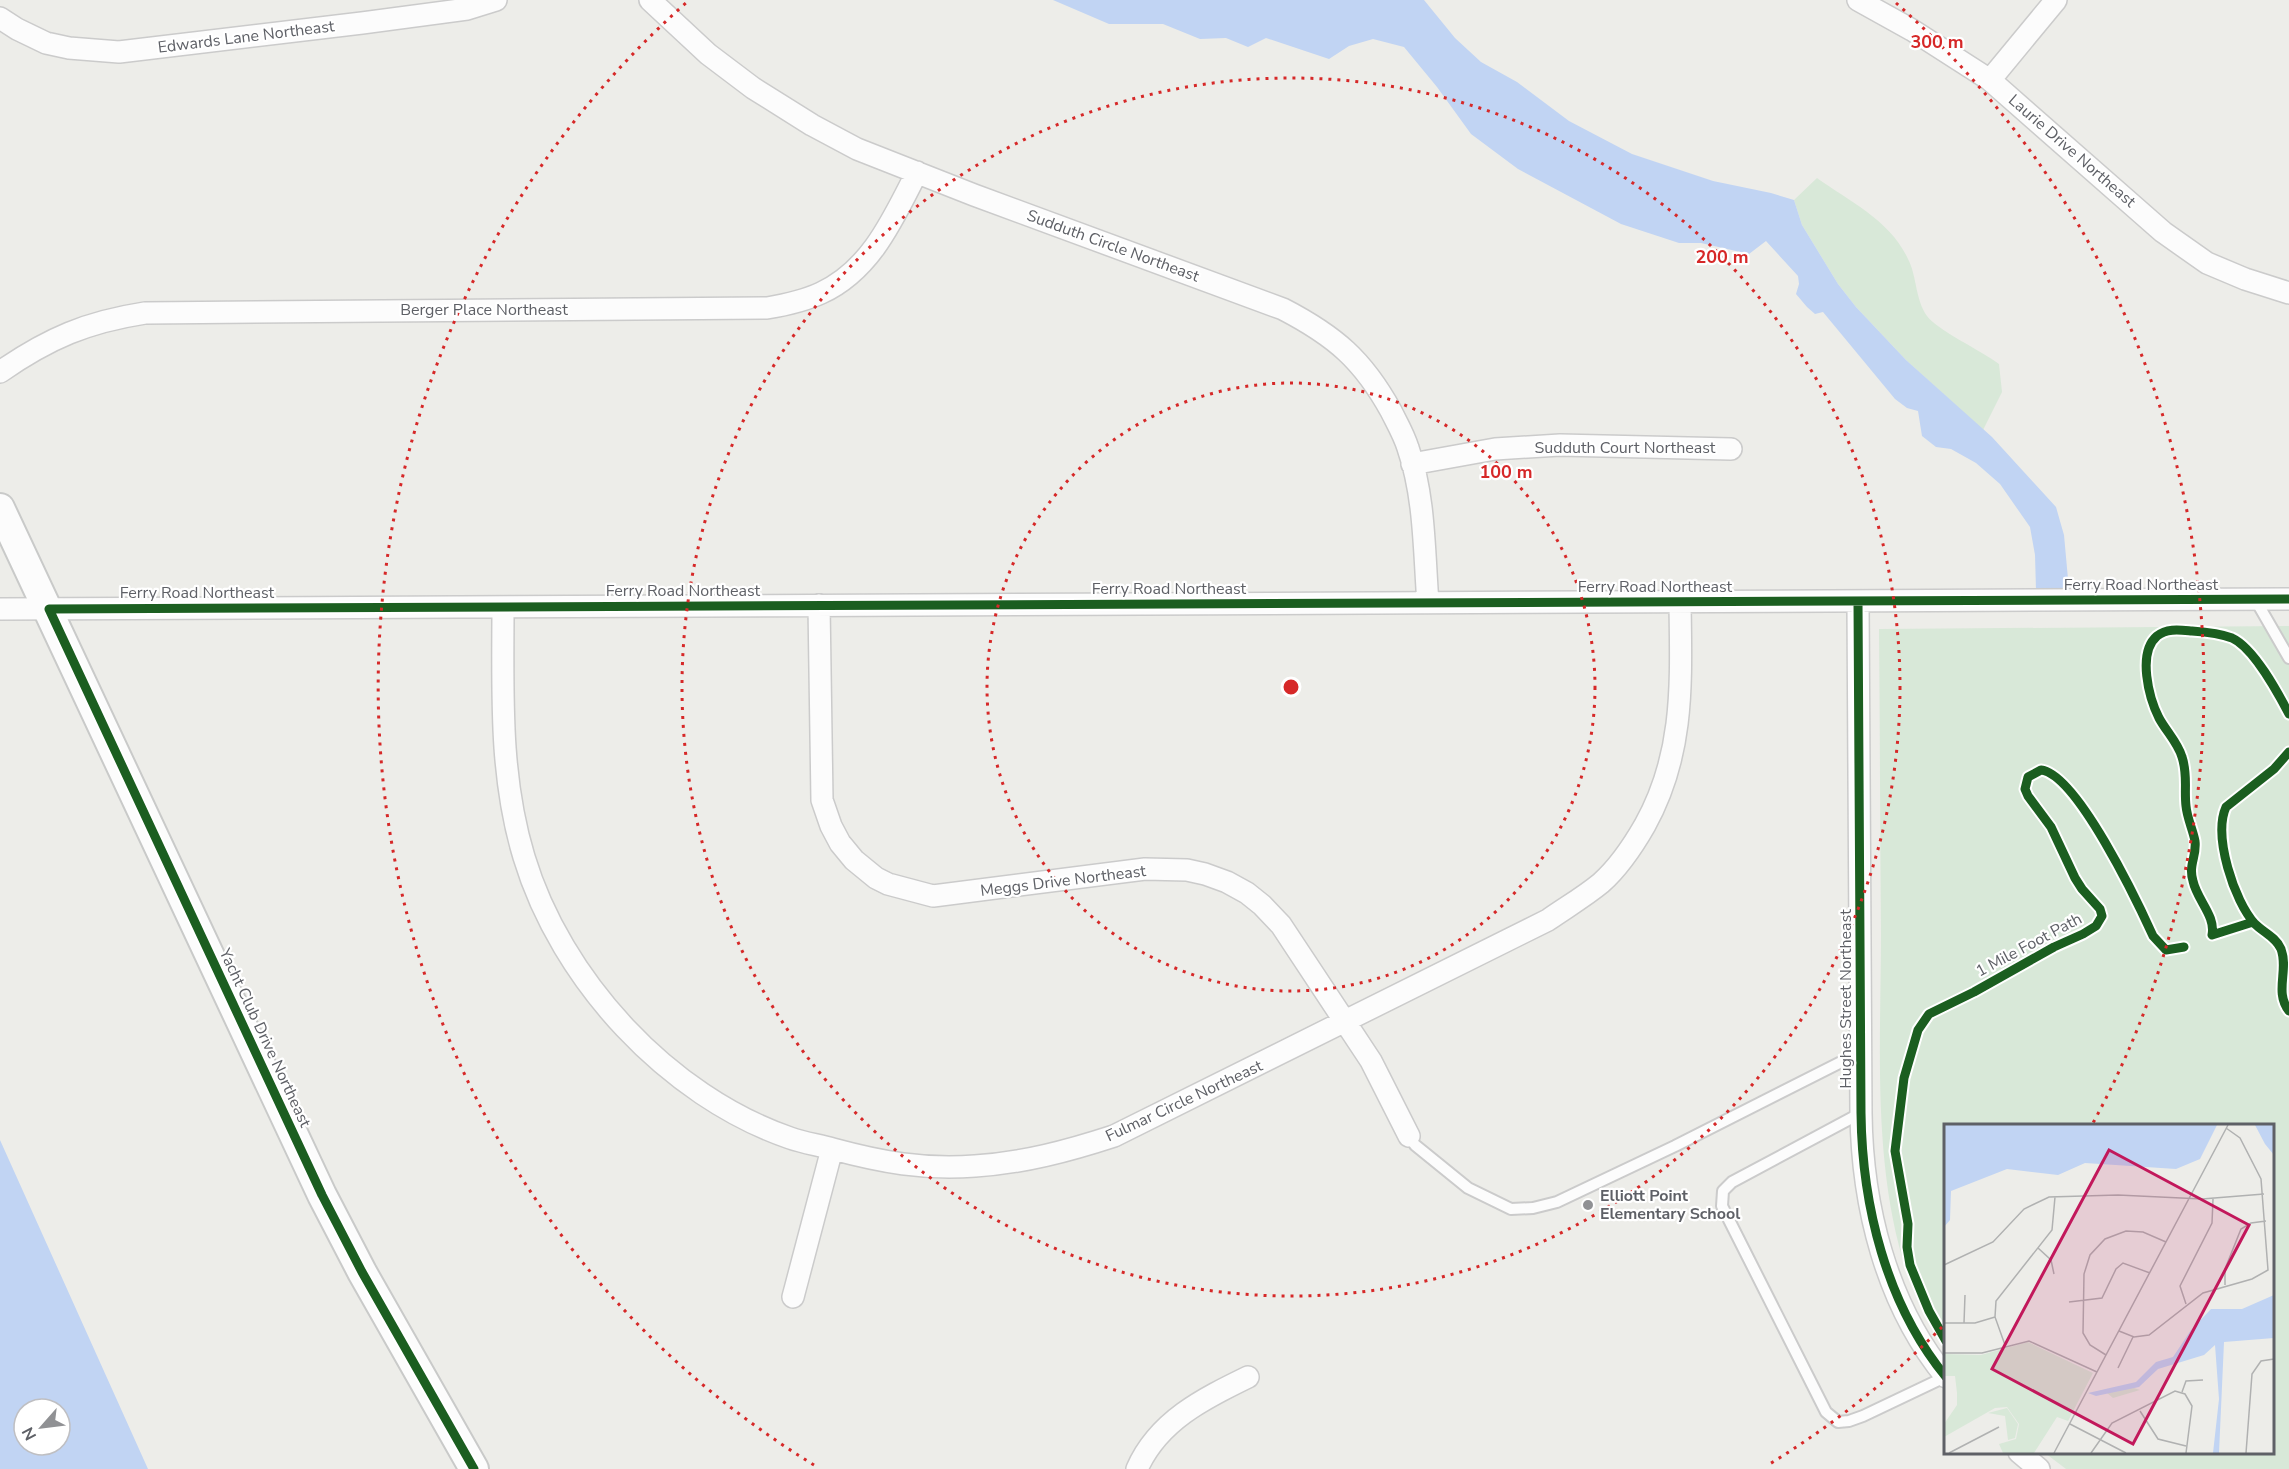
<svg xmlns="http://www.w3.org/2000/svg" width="2289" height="1469" viewBox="0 0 2289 1469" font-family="'Nunito Sans',sans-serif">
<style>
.green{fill:#d8e8d8}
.water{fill:#c1d4f3;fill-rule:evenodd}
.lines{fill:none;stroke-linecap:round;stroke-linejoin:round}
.lane-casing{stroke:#cbcbcb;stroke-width:14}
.street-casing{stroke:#cbcbcb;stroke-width:24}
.secondary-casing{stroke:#c9cac9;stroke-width:32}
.lane{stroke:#fcfcfc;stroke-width:10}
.street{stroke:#fcfcfc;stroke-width:21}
.secondary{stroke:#fcfcfc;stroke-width:28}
.cycleway-casing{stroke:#fff;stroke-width:13}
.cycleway{stroke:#1b5e20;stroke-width:9}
.ring{fill:none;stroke:#d62828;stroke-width:3;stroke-dasharray:3 6}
.poi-dot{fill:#909194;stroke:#fff;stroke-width:2}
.labels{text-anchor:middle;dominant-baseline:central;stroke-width:4.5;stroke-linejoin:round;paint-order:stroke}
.street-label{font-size:16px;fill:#5e6066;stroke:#fff}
.poi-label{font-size:16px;font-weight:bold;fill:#5e6066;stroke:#fff;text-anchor:start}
.inset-road{fill:none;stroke:#b0b1b1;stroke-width:1.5}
.view{fill:#c2185b;fill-opacity:0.15;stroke:#c2185b;stroke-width:3}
.inset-edge{fill:none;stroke:#5e6066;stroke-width:3}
.centre{fill:#d62828;stroke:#fff;stroke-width:3}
.ring-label{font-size:18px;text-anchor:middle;font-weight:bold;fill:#d62828;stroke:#fff;stroke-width:4.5;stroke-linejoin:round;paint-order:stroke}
</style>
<rect width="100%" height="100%" fill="#edede9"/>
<path class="green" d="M1817,178C1849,201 1891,221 1908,259C1917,276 1915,299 1927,316C1937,330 1982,351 1999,364L2002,392L1983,430L1906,360L1856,307L1838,284L1802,225L1794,200Z
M2289,626V1469H2066L2045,1453L2272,1452V1126H1946L1945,1350C1866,1235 1881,1068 1881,934C1880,833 1880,731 1879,629Z"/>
<path class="water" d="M1053,0H1424L1455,38L1481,62L1517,82L1569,121L1632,154L1713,181L1771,193L1794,200L1802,225L1838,284L1856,307L1906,360L1992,437L2056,507L2064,535L2069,590H2036L2035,555L2030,527L2000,484L1976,463L1951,449L1936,447L1922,436L1918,411L1907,408L1895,399L1823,312L1815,314L1807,307L1796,294L1799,284L1798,276L1766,241L1749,254L1701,243H1679L1621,224L1518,169L1471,134L1437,87L1404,47L1373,39L1349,46L1329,59L1266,38L1248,47L1226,38L1200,39L1163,24H1109Z
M0,1140L148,1469H0ZM24,1409H60V1445H24Z"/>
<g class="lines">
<g class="lane-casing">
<path id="lane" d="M2255,599L2289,658
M1861,1113L1732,1182L1723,1191L1722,1206L1826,1412L1838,1422L1849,1421L1863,1416L1945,1377
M1409,1136L1415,1145L1468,1188L1511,1209L1533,1208L1557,1202L1675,1146L1861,1052"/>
</g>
<g class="street-casing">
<path id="street" d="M650,0L708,54L753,88L812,125L857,149L974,195L1283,309C1335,336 1363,360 1391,411C1397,423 1404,435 1408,448C1425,497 1424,552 1428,603
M1858,0L1912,30L1990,80L2163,232L2207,263L2245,279L2289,293
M0,18L17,29L46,43L69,48L119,52L362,23L467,9L496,0
M1990,80L2056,0
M0,372C49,338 87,322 145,313L767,308C785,305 804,301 821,293C871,270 893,219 917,172
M1412,464L1495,449L1560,445L1731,449
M1858,602L1861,1113C1862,1205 1886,1304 1946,1377
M819,605L822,800L831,826L840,843L854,860L876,878L888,884L933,896L1145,869L1187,870L1205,874L1227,882L1247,893L1262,905L1281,925L1371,1061L1409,1136
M503,607C503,691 499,775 524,857C561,980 668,1096 790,1138C804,1143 819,1145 833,1149C881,1162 924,1170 975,1166C1023,1163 1068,1151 1114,1136L1548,920C1565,908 1584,897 1601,883C1619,867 1633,846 1645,825C1685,753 1681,682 1680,602
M0,609L2289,599
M793,1297L832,1149
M2019,1452L2039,1469
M1137,1469C1158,1421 1203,1399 1248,1377"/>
</g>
<g class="secondary-casing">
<path id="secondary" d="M0,508L322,1195L362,1272L474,1469"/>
</g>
<use href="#lane" class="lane"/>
<use href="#street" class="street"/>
<use href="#secondary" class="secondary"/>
<g class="cycleway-casing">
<path id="cycleway" d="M1858,602L1861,1113C1862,1205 1886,1304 1946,1377
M2289,752L2274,769L2226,807C2213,836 2234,901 2255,924C2263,932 2276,937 2281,949C2289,970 2274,992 2289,1011
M2253,922L2212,935C2216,916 2197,900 2193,881C2188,865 2197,856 2195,841C2193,830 2187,818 2186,806C2184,789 2188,775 2182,757C2178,743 2166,731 2159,718C2149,698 2137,653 2157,636C2167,628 2180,630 2192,631C2206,632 2219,633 2232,638C2254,648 2278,693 2289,714
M1946,1341L1929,1311L1910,1265L1907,1247L1908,1224L1895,1151L1904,1078L1918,1030L1929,1014L1974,992L2054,947L2083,934L2096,926L2102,916L2100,909L2082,889L2075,878L2051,827L2028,796L2025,789L2028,777L2041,770C2077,774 2138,903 2153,936L2166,950L2184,947
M474,1469L362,1272L322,1195L49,609L2289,599"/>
</g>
<use href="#cycleway" class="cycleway"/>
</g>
<g class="ring">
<circle cx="1291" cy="687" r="304"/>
<circle cx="1291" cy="687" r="609"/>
<path d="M1942 1327A913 913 0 0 1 1768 1465M814 1465A913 913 0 0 1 686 3M1896 3A913 913 0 0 1 2093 1123"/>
</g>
<circle class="poi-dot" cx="1588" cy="1205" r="6"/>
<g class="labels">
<g class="street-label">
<text transform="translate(246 37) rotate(-7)">Edwards Lane Northeast</text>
<text transform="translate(2072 151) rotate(41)">Laurie Drive Northeast</text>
<text transform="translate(1113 246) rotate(20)">Sudduth Circle Northeast</text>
<text x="484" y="310">Berger Place Northeast</text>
<text x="1625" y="448">Sudduth Court Northeast</text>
<text x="2141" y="585">Ferry Road Northeast</text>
<text x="1655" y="587">Ferry Road Northeast</text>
<text x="1169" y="589">Ferry Road Northeast</text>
<text x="683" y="591">Ferry Road Northeast</text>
<text x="197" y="593">Ferry Road Northeast</text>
<text transform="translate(1063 881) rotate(-7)">Meggs Drive Northeast</text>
<text transform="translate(2029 945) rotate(-28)">1 Mile Foot Path</text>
<text transform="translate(1846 999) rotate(-90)">Hughes Street Northeast</text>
<text transform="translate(265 1038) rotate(65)">Yacht Club Drive Northeast</text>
<text transform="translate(1184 1101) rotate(-25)">Fulmar Circle Northeast</text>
</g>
<g class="poi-label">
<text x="1600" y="1196">Elliott Point<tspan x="1600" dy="18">Elementary School</tspan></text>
</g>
</g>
<g transform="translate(1944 1124)">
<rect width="330" height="330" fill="#edede9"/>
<path d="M84,218L149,249L124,297L113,293L90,329H59L55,320L72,315L75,300L63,283L51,284L0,313V300L13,281V269L11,252H0V230L37,231ZM184,262L196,266L169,274L163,269ZM63,284L74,300L71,314L64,316L61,292L44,289Z" fill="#d8e8d8"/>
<path d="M0,1H273L256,35L232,45L141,39L114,51L63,45L7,67L6,96L0,103ZM311,1H330V31L321,20ZM330,171V214L280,218L275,329H269L275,275L271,221L260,231L214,245L195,263L152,272L144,269L192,258L212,238L229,233L247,206L267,185H298Z" fill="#c1d4f3"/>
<path class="inset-road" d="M94,124L107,136L110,150M0,141L49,118L80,85L105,73L174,71L258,75L320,70M281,161V145L297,105L307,99L322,97M125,178L158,174L172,145L179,139L206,149M242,180L236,162L268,99L269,75M0,199H31L51,193M20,199L21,171M175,207L190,213L205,211L259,169L308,155L324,146L317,55L296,14L282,4M61,221L51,193L52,177L108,106L111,73M0,229H38L85,217L153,248M162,231L146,221L139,209L140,150L146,131L161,115L182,107L199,108L222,118M174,244L189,213M238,268L242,257L259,256M196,287L214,315L242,322M126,300L182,329M5,329L55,303M110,329L284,1M147,329L168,299L231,267L241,270L248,282L242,329M302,329L308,250L317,237L330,235"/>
<path class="view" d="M165,26L305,101L189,320L48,245Z"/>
<rect width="330" height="330" class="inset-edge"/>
</g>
<circle cx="1291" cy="687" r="9" class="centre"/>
<g class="ring-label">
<text x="1937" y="48">300 m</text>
<text x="1722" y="263">200 m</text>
<text x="1506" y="478">100 m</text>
</g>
<g transform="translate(42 1427) rotate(242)"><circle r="28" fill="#ffffff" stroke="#bfbfc2" stroke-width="1.5"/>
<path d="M0-4.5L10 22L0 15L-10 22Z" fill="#909194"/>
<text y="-9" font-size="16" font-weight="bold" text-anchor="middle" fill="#5e6066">N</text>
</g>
</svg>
